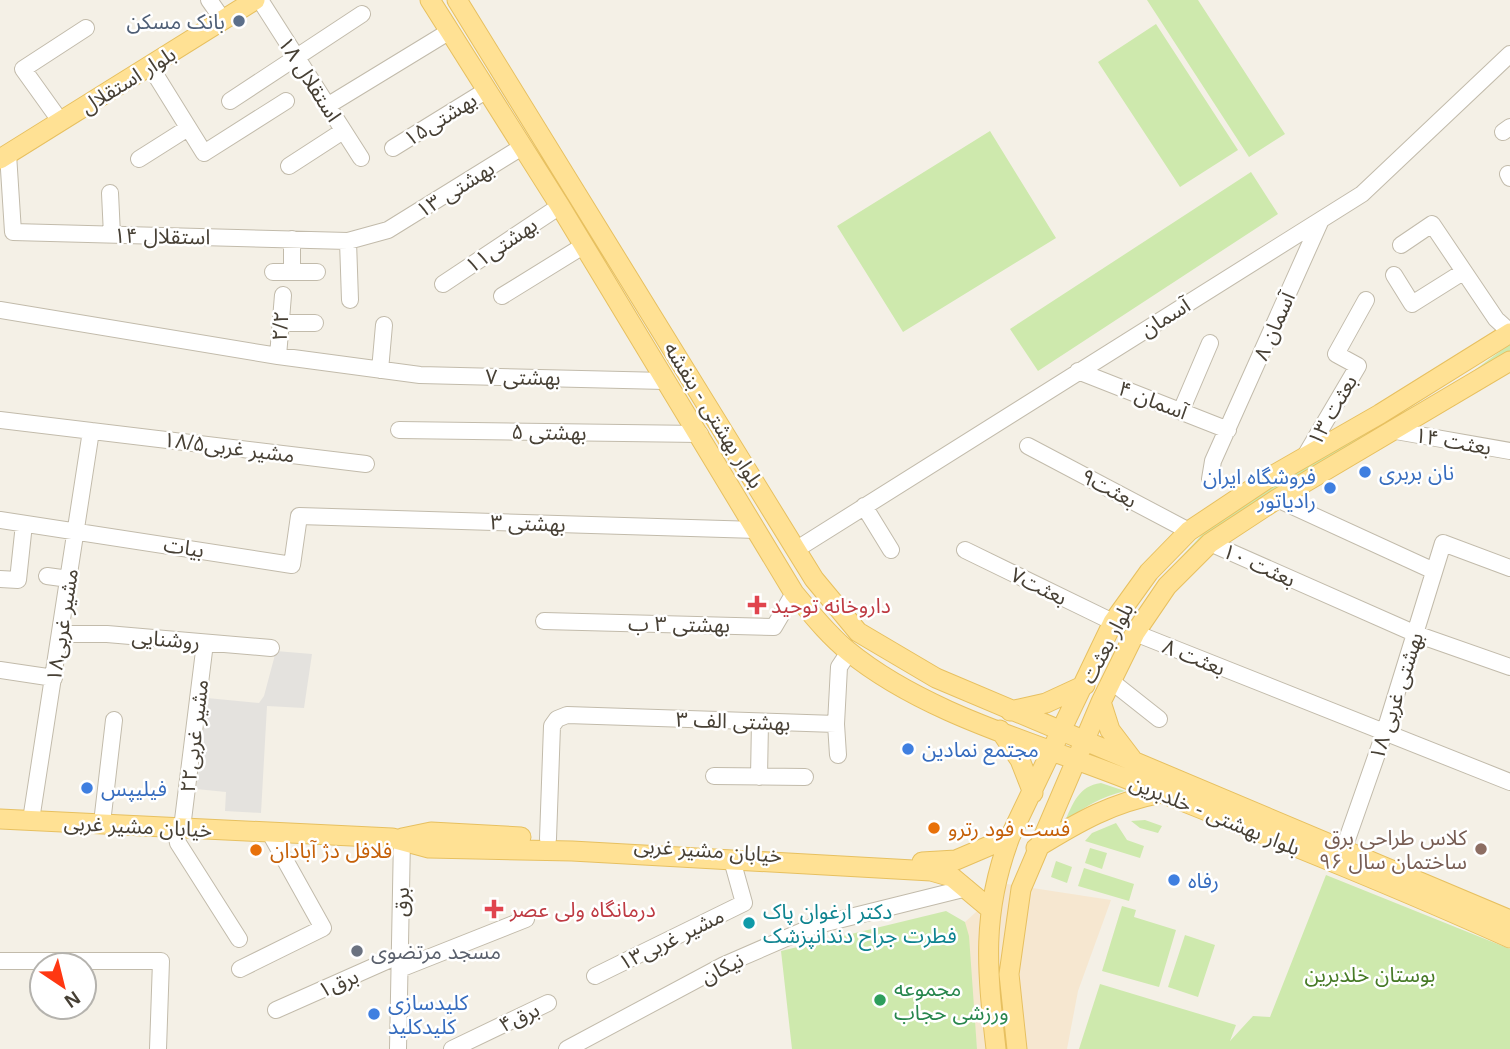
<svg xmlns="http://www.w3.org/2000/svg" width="1510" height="1049" viewBox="0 0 1510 1049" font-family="Arial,'Noto Sans Arabic',sans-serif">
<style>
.commercial{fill:#f6e7d0}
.green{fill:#cee9ad}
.parking{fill:#e4e2de}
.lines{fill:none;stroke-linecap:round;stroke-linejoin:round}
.minor-casing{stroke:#c2bbab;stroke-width:18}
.major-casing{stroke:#e7c060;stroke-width:21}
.minor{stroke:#fff;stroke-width:16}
.major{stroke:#ffe194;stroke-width:19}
.service-dot{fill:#5c6f8a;stroke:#fff;stroke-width:2.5}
.shop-dot{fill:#3f7fe0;stroke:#fff;stroke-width:2.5}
.health-dot{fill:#e0444e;stroke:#fff;stroke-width:2.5}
.food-dot{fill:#e8710a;stroke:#fff;stroke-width:2.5}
.education-dot{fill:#8d6e63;stroke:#fff;stroke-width:2.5}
.culture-dot{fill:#0f9aa8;stroke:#fff;stroke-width:2.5}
.worship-dot{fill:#6b7280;stroke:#fff;stroke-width:2.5}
.leisure-dot{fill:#2e9e5b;stroke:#fff;stroke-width:2.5}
.labels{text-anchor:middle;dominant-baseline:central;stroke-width:5;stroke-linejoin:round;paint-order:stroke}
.service-label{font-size:21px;fill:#4e5e75;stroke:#fff;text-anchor:end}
.street-label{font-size:21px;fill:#474035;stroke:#fff}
.shop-label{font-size:21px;fill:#366cbe;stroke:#fff;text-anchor:start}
.health-label{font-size:21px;fill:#be3a42;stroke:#fff;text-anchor:start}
.food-label{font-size:21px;fill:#c56008;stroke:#fff;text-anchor:start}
.education-label{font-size:21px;fill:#785e54;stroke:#fff;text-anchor:end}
.culture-label{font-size:21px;fill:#0d838f;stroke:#fff;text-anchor:start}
.worship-label{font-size:21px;fill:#5b616d;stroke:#fff;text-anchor:start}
.park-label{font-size:21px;fill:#467a26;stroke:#fff}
.leisure-label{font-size:21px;fill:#27864d;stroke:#fff;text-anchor:start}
</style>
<rect width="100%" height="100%" fill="#f4f0e6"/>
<path class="commercial" d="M1007,884L1111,900L1078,991L1067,1049H977L965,922Z"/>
<path class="green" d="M1147,0H1198L1285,134L1249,157Z
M1156,24L1238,150L1180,187L1098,62Z
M990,131L1056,238L903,332L837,226Z
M1251,172L1278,214L1038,371L1010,329Z
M1510,344V351L1163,582L1161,579L1210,526L1236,506L1464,378Z
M1101,783L1125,791C1101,797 1083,807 1064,823C1073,804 1078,786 1101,783Z
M1145,820L1162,826L1158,833L1140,828L1131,821Z
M1116,823L1127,840L1144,846L1140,858L1085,841L1092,833Z
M1090,848L1107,853L1102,869L1085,863Z
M1056,861L1072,867L1067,883L1051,877Z
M1084,868L1134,884L1129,901L1078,886Z
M1326,875L1510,949V1049H1079L1100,984L1236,1025L1230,1041L1253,1016L1270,1017Z
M1122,906L1136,910L1134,917L1176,930L1159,987L1102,971Z
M946,911L965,922L969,936L977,1049H792L781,951Z
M1185,935L1215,945L1198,997L1168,987Z"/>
<path class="parking" d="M276,651L312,654L304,708L267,706L261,813L225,811L226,792L196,789L207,698L259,703L264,696Z"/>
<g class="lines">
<g class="minor-casing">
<path id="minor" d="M209,0L223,20
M260,0L361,158
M150,66L204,153L286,101
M230,101L362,14
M327,106L450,31
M61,122L23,69L86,28
M1503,132L1510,127
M393,148L487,90
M8,154L13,232L348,241L388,230L522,147
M139,159L188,128
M289,166L343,131
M1508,174L1510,178
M110,193L112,235
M292,239V272
M348,241L350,300
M1401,245L1432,224L1496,319L1510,332
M273,272H317
M1394,275L1412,304L1463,272
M443,284L560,206
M502,296L583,246
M0,310L278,356L420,375L665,381
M281,323H315
M278,356L283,295
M380,370L384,325
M1078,371L1228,430
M1181,411L1210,343
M0,420L366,464
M399,430L700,434
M1396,431L1510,451
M1028,446L1189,531
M1305,456L1358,366L1336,354L1366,300
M1210,479L1213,461L1320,222
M1277,499L1434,571
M864,506L891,550
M0,520L292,565L299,516L757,530
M1210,543L1416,634L1510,667
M797,549L1362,194L1510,54
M965,550L1113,622
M47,576L69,579
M0,579L18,580L24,524
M544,621L774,627L794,593
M1135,633L1510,782
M61,634H107L271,648
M0,670L54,678
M1111,681L1159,719
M836,724L838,755
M714,776L805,777
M759,777L760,722
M31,820L91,431
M102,823L114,720
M175,828L178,843L239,939
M182,828L205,643
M548,839L552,726L557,719L567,715L836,724L839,667L849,652
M1344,848L1384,734L1443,543L1510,568
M0,961H161L158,1049
M240,969L323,928L270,833
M400,969L526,919
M595,976L744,903L732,860
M276,1010L400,955
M398,1049L402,838
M452,1049L548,1003
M567,1049L724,965L814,926L967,888"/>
</g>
<g class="major-casing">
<path id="major" d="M430,0L560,206L794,593C811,613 827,634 848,651C926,715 1040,744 1132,781C1259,832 1386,882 1510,938
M457,0L814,579L858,632L936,678L1510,920
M0,159L255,0
M1101,702L1110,730L1132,759
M1010,711L1046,703L1085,685
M1000,730L1020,760L1033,793
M0,819L392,838L429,848L572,851L931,871L952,877L989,908
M402,838L431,832L521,837
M1036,848C1080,821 1111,803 1162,793
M922,862L956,860L1010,837
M996,1049C987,970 981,914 1010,837L1113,622L1149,572L1189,531L1270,477L1380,414L1510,333
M1017,1049L1009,974L1021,889L1101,702L1135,633L1167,586L1210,543L1277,499L1510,361"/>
</g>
<use href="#minor" class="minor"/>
<use href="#major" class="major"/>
</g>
<circle class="service-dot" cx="239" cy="21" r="7"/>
<g class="shop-dot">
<circle cx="1365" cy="472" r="7"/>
<circle cx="1330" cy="488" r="7"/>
<circle cx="908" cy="749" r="7"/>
<circle cx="87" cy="788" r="7"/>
<circle cx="1174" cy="880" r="7"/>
<circle cx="374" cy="1014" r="7"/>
</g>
<g class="health-dot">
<path d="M753.5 594.5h7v7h7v7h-7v7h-7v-7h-7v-7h7z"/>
<path d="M490.5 898.5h7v7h7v7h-7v7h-7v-7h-7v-7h7z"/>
</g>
<g class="food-dot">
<circle cx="934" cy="828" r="7"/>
<circle cx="256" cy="850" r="7"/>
</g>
<circle class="education-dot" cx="1481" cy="849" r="7"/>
<circle class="culture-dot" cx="749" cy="923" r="7"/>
<circle class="worship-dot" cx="357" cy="951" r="7"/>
<circle class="leisure-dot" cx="880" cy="1000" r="7"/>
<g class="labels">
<g class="service-label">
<text x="225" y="21">بانک مسکن</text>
</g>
<g class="street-label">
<text transform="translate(310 79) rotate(57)">استقلال ۱۸</text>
<text transform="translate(128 80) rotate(-32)">بلوار استقلال</text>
<text transform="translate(440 119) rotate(-32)">بهشتی۱۵</text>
<text transform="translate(455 189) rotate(-32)">بهشتی ۱۳</text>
<text transform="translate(162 236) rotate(1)">استقلال ۱۴</text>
<text transform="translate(501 245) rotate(-34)">بهشتی۱۱</text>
<text transform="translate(1165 317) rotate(-32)">آسمان</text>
<text transform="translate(280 326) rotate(-86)">۲/۲</text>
<text transform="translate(1274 326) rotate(-66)">۸ آسمان</text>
<text transform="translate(523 377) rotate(1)">بهشتی ۷</text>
<text transform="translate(1153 400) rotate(21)">۴ آسمان</text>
<text transform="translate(1332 410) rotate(-60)">۱۳ بعثت</text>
<text transform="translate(714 415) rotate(58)">بلوار بهشتی - بنفشه</text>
<text transform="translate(549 432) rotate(1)">بهشتی ۵</text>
<text transform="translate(1453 441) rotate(10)">بعثت ۱۴</text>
<text transform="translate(229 447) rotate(7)">مشیر غربی۱۸/۵</text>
<text transform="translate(1109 488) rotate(28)">بعثت۹</text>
<text transform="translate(528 523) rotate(2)">بهشتی ۳</text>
<text transform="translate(184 547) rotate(9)">بیات</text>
<text transform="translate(1259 565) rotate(24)">۱۰ بعثت</text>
<text transform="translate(1039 586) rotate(26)">بعثت۷</text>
<text transform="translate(679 624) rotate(1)">بهشتی ۳ ب</text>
<text transform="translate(62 625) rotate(-81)">مشیر غربی۱۸</text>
<text transform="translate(166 639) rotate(5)">روشنایی</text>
<text transform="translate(1107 643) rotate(-62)">بلوار بعثت</text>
<text transform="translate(1194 657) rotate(22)">۸ بعثت</text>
<text transform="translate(1396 696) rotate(-72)">بهشتی غربی ۱۸</text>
<text transform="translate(733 721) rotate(2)">بهشتی الف ۳</text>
<text transform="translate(194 736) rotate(-83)">مشیر غربی۲۲</text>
<text transform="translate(1215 815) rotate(22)">بلوار بهشتی - خلدبرین</text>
<text transform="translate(138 826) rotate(3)">خیابان مشیر غربی</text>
<text transform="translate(708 850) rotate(4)">خیابان مشیر غربی</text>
<text transform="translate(401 902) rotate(-89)">برق</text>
<text transform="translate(671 939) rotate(-26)">مشیر غربی۱۳</text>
<text transform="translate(722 968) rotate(-26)">نیکان</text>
<text transform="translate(338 983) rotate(-24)">برق۱</text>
<text transform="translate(519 1017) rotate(-26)">برق۴</text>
</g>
<g class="shop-label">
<text x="1379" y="472">نان بربری</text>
<text x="1316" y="476" text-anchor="end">فروشگاه ایران<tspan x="1316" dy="24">رادیاتور</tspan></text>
<text x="922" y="749">مجتمع نمادین</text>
<text x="101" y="788">فیلیپس</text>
<text x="1188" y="880">رفاه</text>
<text x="388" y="1002">کلیدسازی<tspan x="388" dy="24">کلیدکلید</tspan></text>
</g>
<g class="health-label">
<text x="771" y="605">داروخانه توحید</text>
<text x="510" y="909">درمانگاه ولی عصر</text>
</g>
<g class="food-label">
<text x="948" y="828">فست فود رترو</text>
<text x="270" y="850">فلافل دژ آبادان</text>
</g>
<g class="education-label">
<text x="1467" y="837">کلاس طراحی برق<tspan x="1467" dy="24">ساختمان سال ۹۶</tspan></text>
</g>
<g class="culture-label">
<text x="763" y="911">دکتر ارغوان پاک<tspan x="763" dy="24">فطرت جراح دندانپزشک</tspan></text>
</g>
<g class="worship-label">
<text x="371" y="951">مسجد مرتضوی</text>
</g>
<g class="park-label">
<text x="1370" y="974">بوستان خلدبرین</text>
</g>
<g class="leisure-label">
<text x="894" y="988">مجموعه<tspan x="894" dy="24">ورزشی حجاب</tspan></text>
</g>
</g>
<g transform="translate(63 986) rotate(145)"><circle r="33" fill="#ffffff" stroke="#b5b3ae" stroke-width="2"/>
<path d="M0-5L12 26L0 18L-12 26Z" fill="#ff3712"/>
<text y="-10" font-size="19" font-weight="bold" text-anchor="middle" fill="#474035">N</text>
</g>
</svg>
